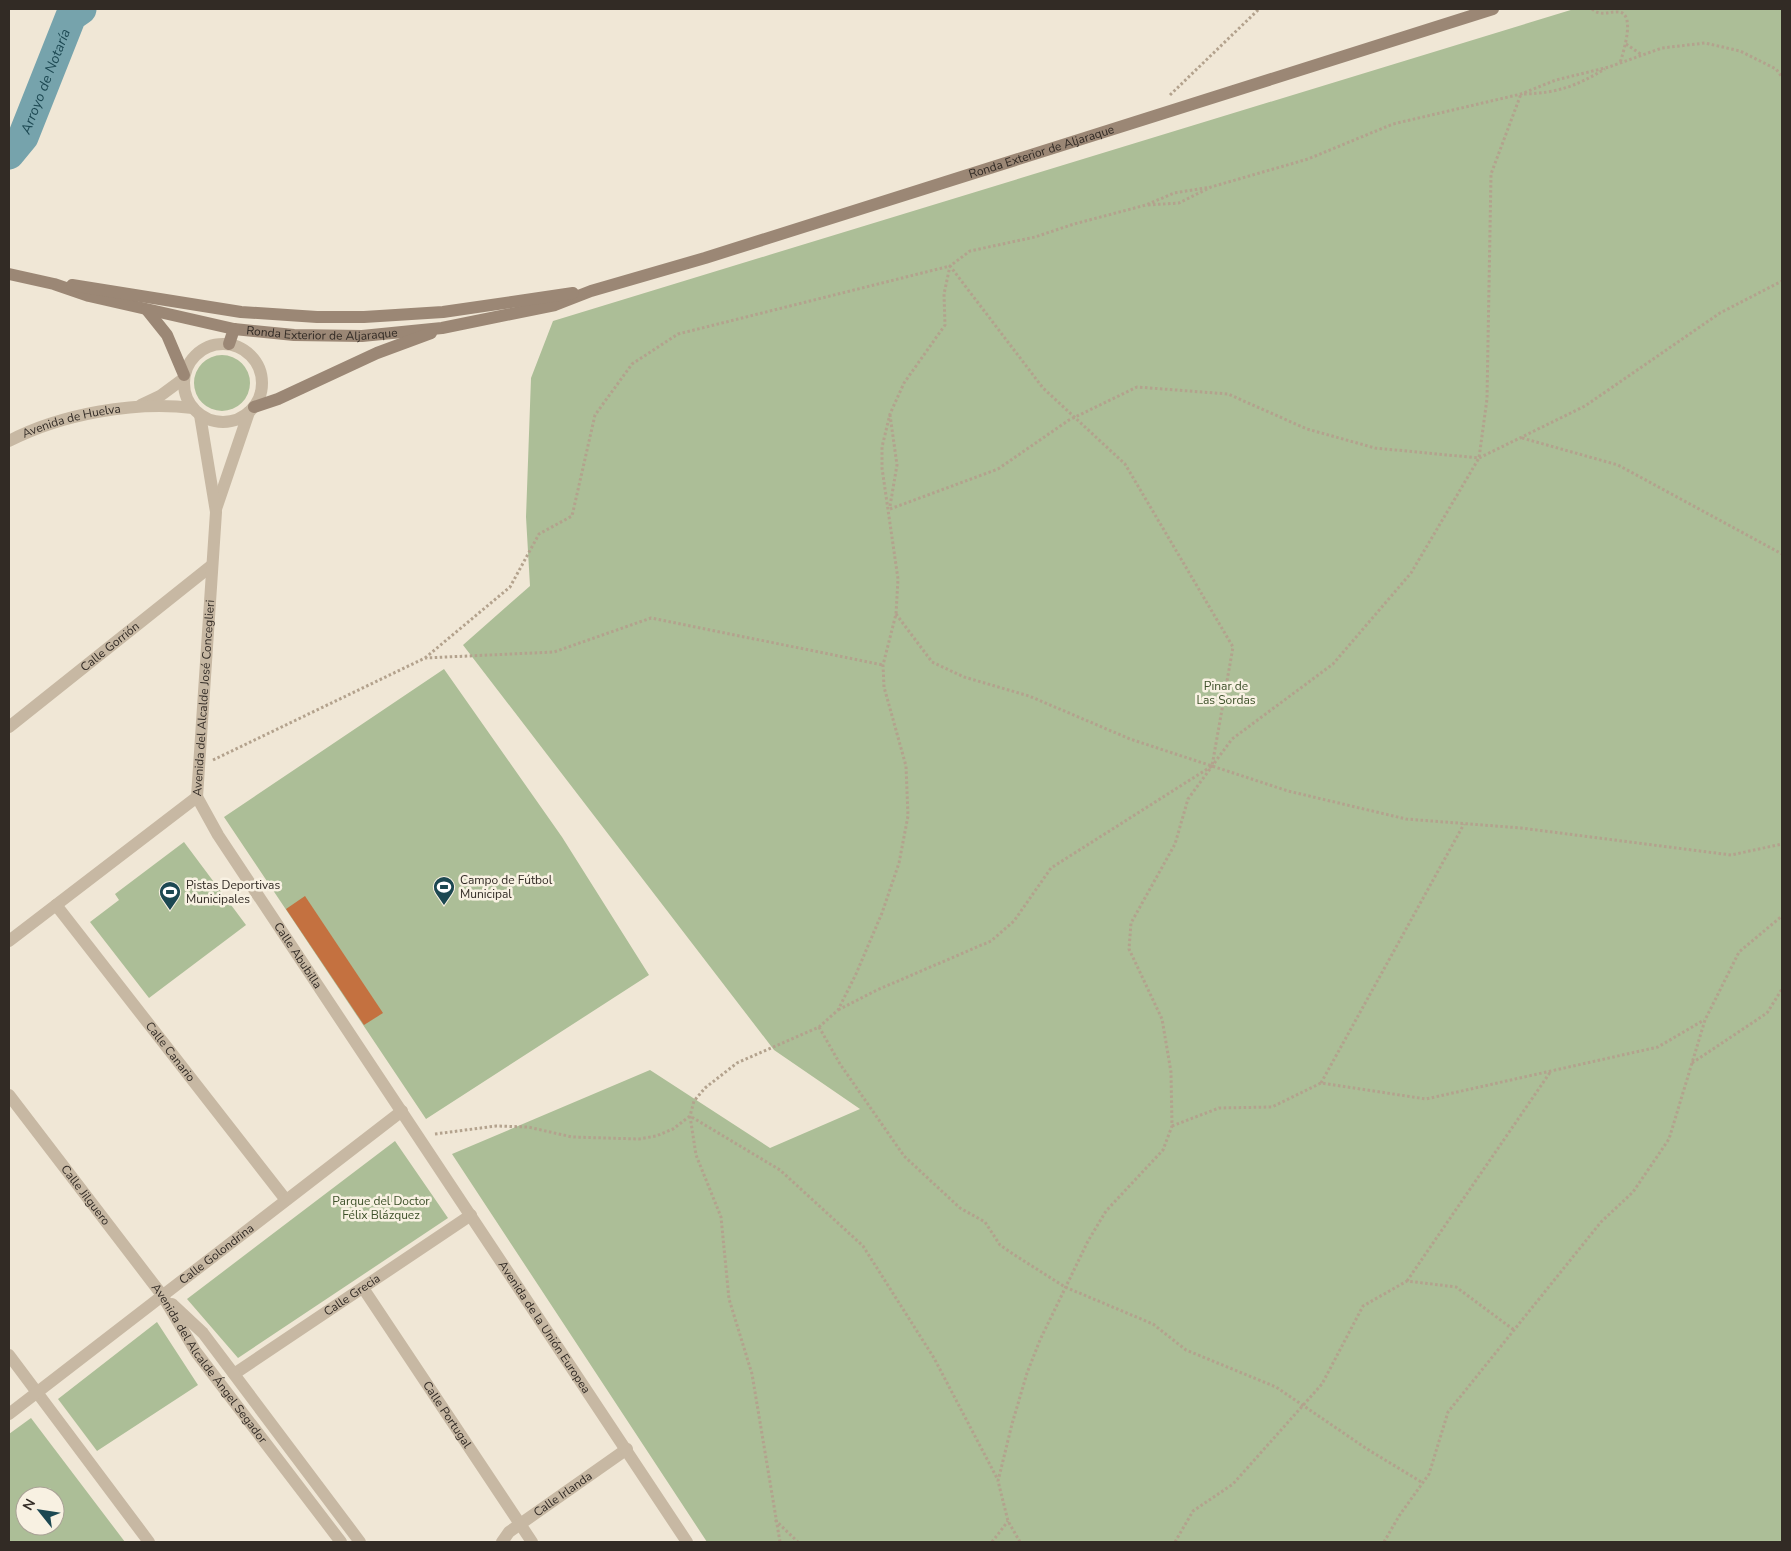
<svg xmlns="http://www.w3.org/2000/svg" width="1791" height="1551" viewBox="0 0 1791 1551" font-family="'Nunito Sans',sans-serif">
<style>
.green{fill:#acbe97;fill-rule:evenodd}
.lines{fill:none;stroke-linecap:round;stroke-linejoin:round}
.river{stroke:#76a3ac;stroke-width:31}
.building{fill:#c47140}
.path{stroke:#b3a28d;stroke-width:3;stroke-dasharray:2.5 2.5;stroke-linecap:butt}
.minor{stroke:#c7b8a3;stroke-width:12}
.tertiary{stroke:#c7b8a3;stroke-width:12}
.secondary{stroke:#9b8775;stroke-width:12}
.labels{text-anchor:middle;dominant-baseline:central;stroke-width:5;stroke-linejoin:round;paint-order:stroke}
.street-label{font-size:12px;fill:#322b25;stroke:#f8f1e2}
.park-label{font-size:12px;fill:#3d5029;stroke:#f8f1e2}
.poi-label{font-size:12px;fill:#322b25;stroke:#f8f1e2;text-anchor:start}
.water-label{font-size:14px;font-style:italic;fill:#1c4852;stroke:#f8f1e2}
</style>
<rect width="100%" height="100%" fill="#f0e7d6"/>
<path class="green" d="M1574,9H1782V1542H707L452,1154L650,1070L770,1148L860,1109L774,1050L463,645L530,586L526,517L531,378L553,321Z
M194 383a28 28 0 1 1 56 0a28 28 0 1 1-56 0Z
M444,669L562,837L649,975L426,1119L224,817Z
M184,842L246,925L149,998L90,922L119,900L115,894Z
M395,1141L448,1218L238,1358L187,1299Z
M157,1322L198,1385L97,1451L58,1399Z
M31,1418L125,1542H9V1434ZM25,1496H55V1526H25Z"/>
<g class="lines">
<path class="river" id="s1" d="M9,154L23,137L71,16L81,9"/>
</g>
<path class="building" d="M305,896L383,1013L364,1025L286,909Z"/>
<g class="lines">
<path class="path" d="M1592,9C1601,17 1609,11 1619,12C1636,14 1623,53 1620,63
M1626,44L1642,55
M1524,94C1558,93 1576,86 1605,69
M1170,95L1259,9
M1148,205L1179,203L1211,187L1308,159L1393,124L1521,94L1556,80L1609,67L1662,48L1705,43L1740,51L1776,69L1782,77
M1522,438L1618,465L1782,554
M890,506L897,465L890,415
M890,509L998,469L1069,420L1137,387L1228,394L1307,429L1375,448L1479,458L1585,406L1720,313L1782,281
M896,614L932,662L964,677L1029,696L1130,739L1288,791L1406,819L1521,828L1731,855L1782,844
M425,658L510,587L539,534L572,516L595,415L632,364L678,334L950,266L1043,388L1125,464L1233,647L1212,766L1051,868L1014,921L991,941L877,990L838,1010
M213,760L425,658L554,652L651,618L883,665
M819,1027L840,1064L904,1156L960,1208L985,1222L1000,1245L1013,1254L1065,1287L1153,1324L1186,1350L1276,1387L1367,1449L1423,1483
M1692,1063L1767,1013L1782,989
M1321,1083L1464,824
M1172,1126L1219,1108L1272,1107L1321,1083L1426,1099L1658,1047L1704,1020
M435,1134L496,1126L528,1127L572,1137L639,1139L656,1136L673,1129L690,1116L780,1170L863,1246L934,1358L998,1480
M1407,1281L1551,1071
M775,1520L798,1542
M780,1542L752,1374L729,1299L721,1217L696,1155L690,1116L694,1101L705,1088L737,1063L819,1027L838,1010L856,974L882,913L899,863L908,816L906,766L884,687L883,665L896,614L898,579L882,468V447L890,414L904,383L945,325L944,294L950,266L970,251L1035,237L1074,224L1146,205L1174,193L1211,187
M992,1542L1008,1521
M1020,1542L1008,1521L998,1481L1012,1424L1027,1373L1040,1340L1088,1241L1106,1211L1163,1150L1172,1126L1171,1072L1162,1019L1129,949L1131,923L1175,844L1188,799L1232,739L1333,664L1411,573L1479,458L1487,399L1491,174L1521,94
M1175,1542L1193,1511L1233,1484L1322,1384L1363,1306L1407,1281L1456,1287L1514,1330
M1384,1542L1399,1516L1429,1474L1448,1412L1601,1222L1633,1192L1669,1139L1705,1020L1739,952L1782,916"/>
<g class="minor">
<path id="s2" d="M9,727L211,566"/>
<path id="s3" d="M56,905L286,1200"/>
<path id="s4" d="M363,1288L532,1542"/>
<path d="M9,1355L149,1542"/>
<path id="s5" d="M234,1374L471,1215"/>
<path id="s6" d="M9,1414L402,1111"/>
<path id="s7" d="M502,1542L509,1532L627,1449"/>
</g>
<g class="tertiary">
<circle cx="223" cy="383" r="39"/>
<path d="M141,405L160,396L183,379"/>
<path id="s8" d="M9,441C61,414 134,401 193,408"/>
<path d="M216,509L249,412"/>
<path id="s9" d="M197,797L218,835L687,1542"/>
<path id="s10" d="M9,941L197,797L216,512L200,415"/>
<path id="s11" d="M9,1095L162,1295L196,1352L341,1542"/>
<path d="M172,1304L203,1333L360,1542"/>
</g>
<g class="secondary">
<path id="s12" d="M9,274L54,284L89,296L234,329L294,335L362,336L442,328L555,305L591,291L705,258L1493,9"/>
<path d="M72,285L241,312L317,317H364L443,312L573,293"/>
<path d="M147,310L167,335L184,375"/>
<path d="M229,344L234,329"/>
<path d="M254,407L278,399L377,353L431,333"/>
</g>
</g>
<defs>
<g id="stadium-pin" transform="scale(1.125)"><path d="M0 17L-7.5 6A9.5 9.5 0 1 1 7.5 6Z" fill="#1c4852" stroke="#f8f1e2"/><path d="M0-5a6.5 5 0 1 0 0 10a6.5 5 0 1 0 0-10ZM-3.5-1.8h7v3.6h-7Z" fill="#fff"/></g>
</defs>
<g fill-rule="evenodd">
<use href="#stadium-pin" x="444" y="887"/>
<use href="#stadium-pin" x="170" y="892"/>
</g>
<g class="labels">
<g class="street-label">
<text stroke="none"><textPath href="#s12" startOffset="1066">Ronda Exterior de Aljaraque</textPath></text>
<text stroke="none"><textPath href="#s12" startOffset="320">Ronda Exterior de Aljaraque</textPath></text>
<text stroke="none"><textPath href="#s8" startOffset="66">Avenida de Huelva</textPath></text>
<text stroke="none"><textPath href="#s2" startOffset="129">Calle Gorrión</textPath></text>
<text stroke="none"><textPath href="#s10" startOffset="336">Avenida del Alcalde José Conceglieri</textPath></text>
<text stroke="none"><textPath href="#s9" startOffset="188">Calle Abubilla</textPath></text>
<text stroke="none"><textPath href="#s3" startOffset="186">Calle Canario</textPath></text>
<text stroke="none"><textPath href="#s11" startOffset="126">Calle Jilguero</textPath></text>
<text stroke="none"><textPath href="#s6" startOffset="262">Calle Golondrina</textPath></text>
<text stroke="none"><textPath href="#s5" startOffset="142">Calle Grecia</textPath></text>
<text stroke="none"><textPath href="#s9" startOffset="634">Avenida de la Unión Europea</textPath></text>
<text stroke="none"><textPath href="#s11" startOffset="335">Avenida del Alcalde Ángel Segador</textPath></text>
<text stroke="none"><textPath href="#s4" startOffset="152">Calle Portugal</textPath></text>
<text stroke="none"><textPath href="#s7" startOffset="78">Calle Irlanda</textPath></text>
</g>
<g class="park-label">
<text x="1226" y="686">Pinar de<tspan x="1226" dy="14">Las Sordas</tspan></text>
<text x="381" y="1201">Parque del Doctor<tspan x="381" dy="14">Félix Blázquez</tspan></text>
</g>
<g class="poi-label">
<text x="460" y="880">Campo de Fútbol<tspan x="460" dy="14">Municipal</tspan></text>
<text x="186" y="885">Pistas Deportivas<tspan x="186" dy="14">Municipales</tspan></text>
</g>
<g class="water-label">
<text stroke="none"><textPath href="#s1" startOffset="82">Arroyo de Notaría</textPath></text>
</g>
</g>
<rect width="1791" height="1551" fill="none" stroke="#322b25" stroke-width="20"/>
<g transform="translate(40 1511) rotate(300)"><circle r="24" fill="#f8f1e2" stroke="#a9a296"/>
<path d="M0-4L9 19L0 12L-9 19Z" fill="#1c4852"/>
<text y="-8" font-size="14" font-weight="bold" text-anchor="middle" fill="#322b25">N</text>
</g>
</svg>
